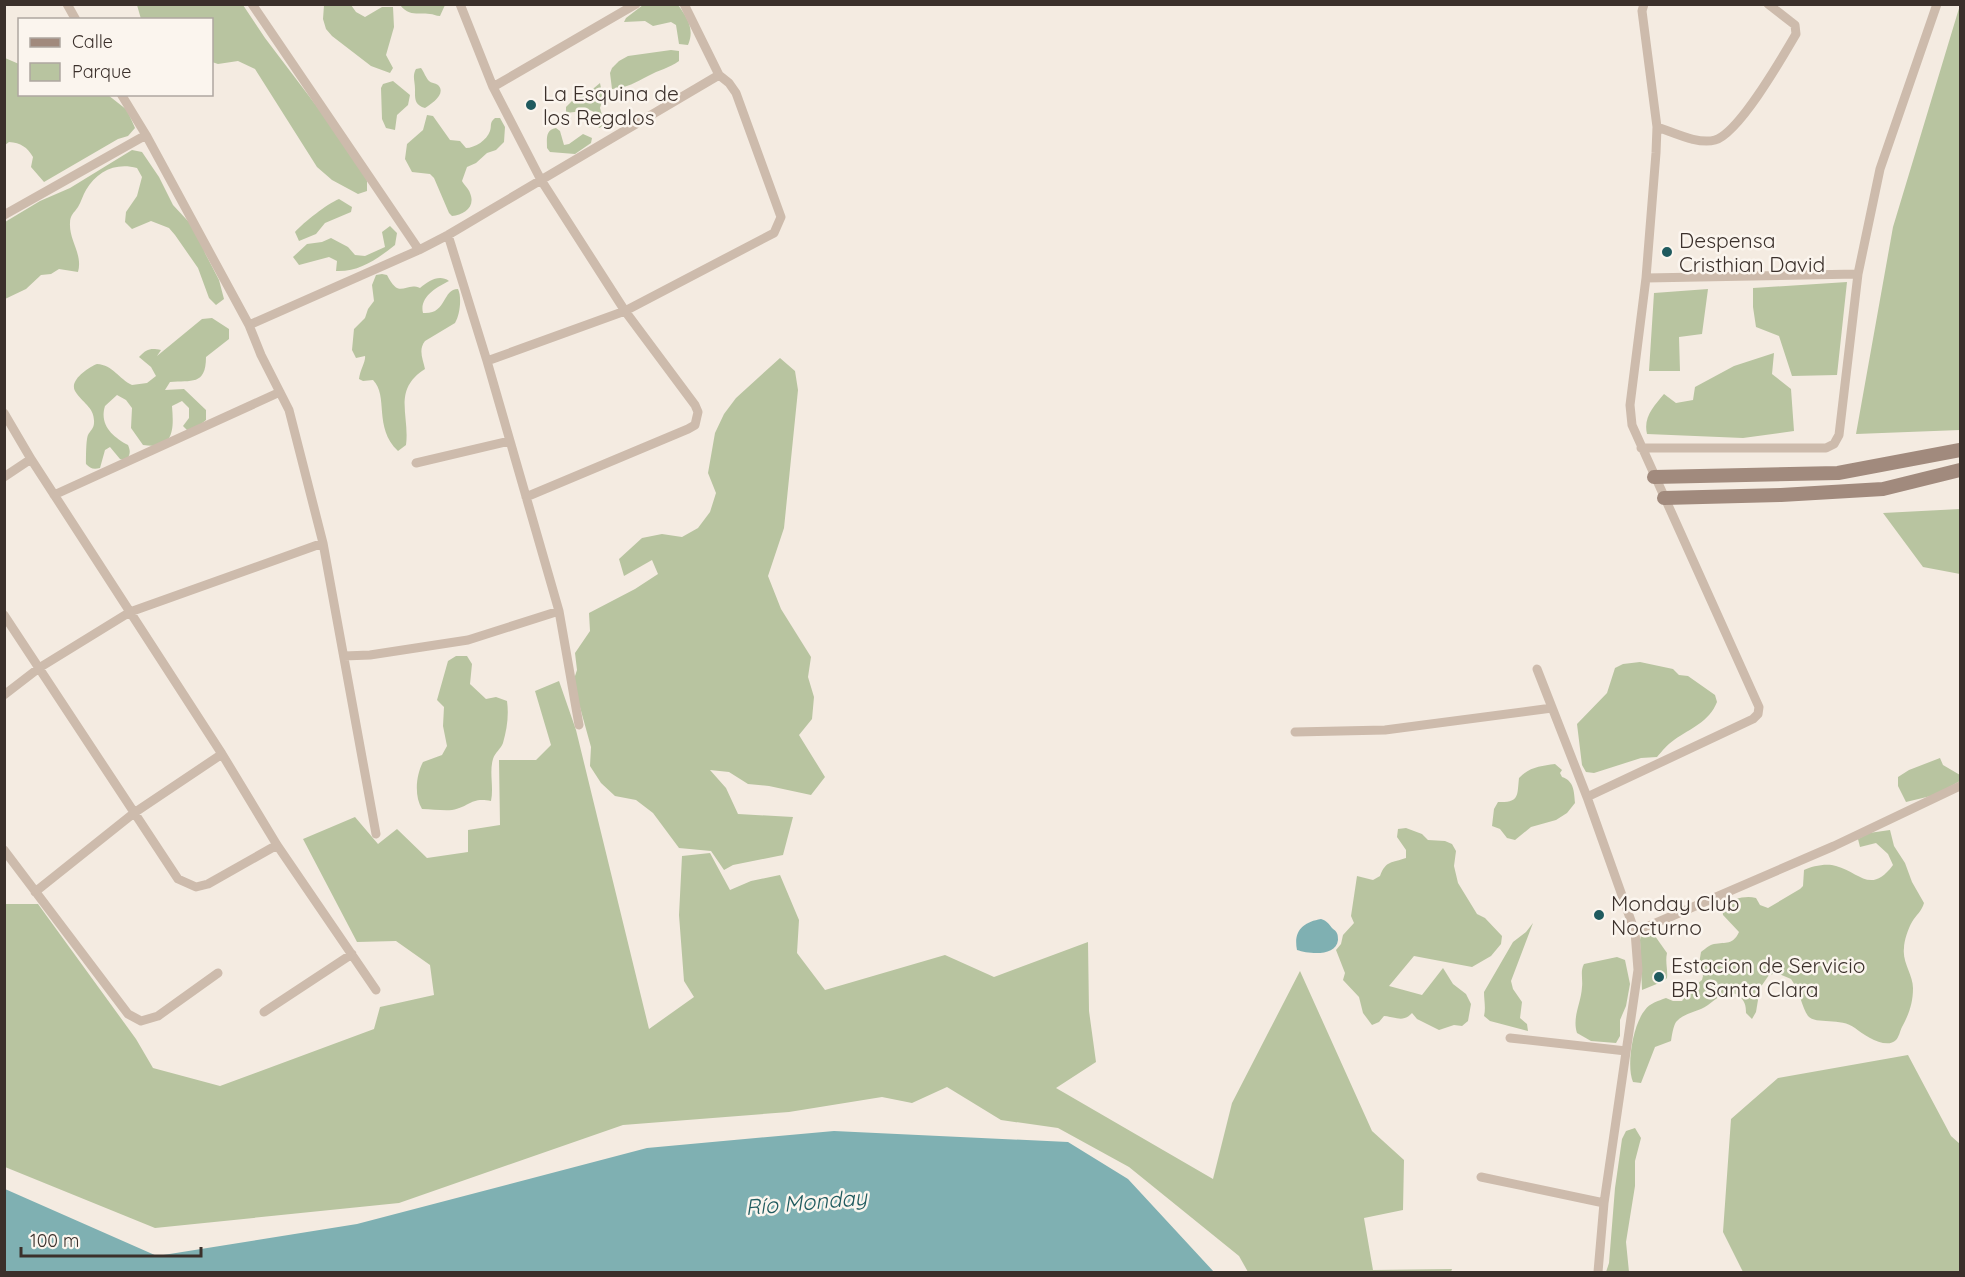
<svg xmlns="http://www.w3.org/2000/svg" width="1965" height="1277" viewBox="0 0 1965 1277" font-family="Quicksand,sans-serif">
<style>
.green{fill:#b8c4a0}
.water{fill:#7fb0b2}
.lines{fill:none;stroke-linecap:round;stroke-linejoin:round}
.minor{stroke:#cdbbac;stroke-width:9}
.secondary{stroke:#a18a7d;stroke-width:14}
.poi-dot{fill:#1f5a5e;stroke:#fbf5ee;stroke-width:2}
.labels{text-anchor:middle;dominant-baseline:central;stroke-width:5;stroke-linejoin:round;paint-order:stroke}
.poi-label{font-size:21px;fill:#3b302b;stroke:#fbf5ee;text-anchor:start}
.water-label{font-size:22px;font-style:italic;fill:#1f5a5e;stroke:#fbf5ee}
</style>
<rect width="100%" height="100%" fill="#f4ebe1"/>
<path class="green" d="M137,5H243L265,38L362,166L367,181V191L358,194L332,180L317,167L255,69L238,61L218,64L212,62V20L141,19Z
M324,5H351L356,12L365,17L382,7H393L394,27L386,55L393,68L390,73L371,66L332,36L326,29L323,19Z
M400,5H445L440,16C436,16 433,14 430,14C417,12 410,17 400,5Z
M643,5H678C687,17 695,29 688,45L679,44L676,25L671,22L653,26L645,21L624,22L626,18Z
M1960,5V430L1856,434L1893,227Z
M671,50L679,51V61C669,68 659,70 648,76C636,82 627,88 612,89L610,73L612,68L619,61L628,56Z
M5,58L19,64L20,94L108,95L127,110L135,128L128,136L118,139L44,182L31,167L33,157C27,147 21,143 9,142L5,145Z
M421,68C424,72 426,78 429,81C431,83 435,83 438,85C447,94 431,104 425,108C414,105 415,98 415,89C415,81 412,76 416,69Z
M393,81L410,95L408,105L397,115L395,130L386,128L382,119L381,88L383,84Z
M600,83L603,98L600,108L604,121L603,126L599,128L596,123L595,113C586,105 576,115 566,112V107L574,99L588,93Z
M427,115L433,116L450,140L460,141L466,148C475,148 487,140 490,131C492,125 489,123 495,118H500L505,127L504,142L496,150L487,153L476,163L467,167L462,181C464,185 469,189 470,193C476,207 464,215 452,216L449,213L434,178L430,174L412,172L405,159L407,144L423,130Z
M556,128L560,131L564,145L569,144L583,134L592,138L591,143L575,154L550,152L547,148C547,139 545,130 556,128Z
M132,150L142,152L159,177L173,205L200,234L205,253L219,280L224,299L216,305L209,298L198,268L175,235L169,228L151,221L132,229L125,222L126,212L137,196L142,177L137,168C116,162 97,171 86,190C83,195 81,202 78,207C74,213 70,215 70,223C69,241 83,254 78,272L59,269L51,274L41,275L26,289L5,299V222L40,201L70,188Z
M339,199L352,207L351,212L325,223L316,234L299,241L295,232C304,222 327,204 339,199Z
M390,226L397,233L395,245C377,259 360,272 336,271L337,261L329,257L299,265L293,257L307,244L322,242L331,238L348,247L355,255L365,256L385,247L382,232Z
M382,274L387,275C400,301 405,281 420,288C429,281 439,274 449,281C437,287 419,297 423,313C447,315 442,289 458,289C462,297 460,315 455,323L425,341C418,350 423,359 425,369C392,390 410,415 406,445L398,451C373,427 389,396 373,380L363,381L359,379C360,370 366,361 365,356L356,358L352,350L354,329L365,318L368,309L374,301L372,285L376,275Z
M1847,282L1837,375L1792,376L1779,336L1756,327L1753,307V288Z
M1708,289L1702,334L1679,337L1680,371H1649L1654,293Z
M212,318L229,329V339L206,357C206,386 191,380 170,382L165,390L184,389L206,410V420L190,433L183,426L189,418V408L182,401L172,406C174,430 174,450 143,445L131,428L132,408L126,400L117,395L105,406C99,425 113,437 128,445C131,452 130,455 126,461L120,459L110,447L105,450L100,468C93,470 90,468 86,464C86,458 86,439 88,435C90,431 94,428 94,423C95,407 82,403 75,391C69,380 89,367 97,364C113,365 119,379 132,385L147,383L156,376L151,367L139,357C147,349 150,348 161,350L157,356L202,319Z
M1774,353L1772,374L1791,389L1794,431L1743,438L1647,434C1643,417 1654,406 1664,394L1676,403L1693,400L1695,387L1734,366Z
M780,358L795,371L798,390L784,528L768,576L781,609L811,657L808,677L814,697L812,719L799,735L825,777L811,795L769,786L748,784L729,772L710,770L726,788L738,814L793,817L783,855L733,865L724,870L711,851L679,848L653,813L636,800L615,796L601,783L590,766L591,747L573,682L577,670L575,653L590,631L589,613L635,589L658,574L652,560L624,576L619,559L642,538L662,534L682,537L698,528L710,512L716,493L708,473L715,433L724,414L736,398Z
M1960,509V574L1923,567L1883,513Z
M456,656H467L472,664L470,684L486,699L496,697L507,701C509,715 507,729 503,743C501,749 495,752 493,759C489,772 494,787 491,801C470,797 470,807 452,810C443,811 432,809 422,809C414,796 416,775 423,762L442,755L447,746L443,726L444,707L437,700L448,661Z
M1640,662L1673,669L1679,675L1688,676L1715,695L1717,702C1709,722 1691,728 1674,740C1668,744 1662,751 1657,757L1641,758L1594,773L1586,772L1582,765L1577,724L1607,693L1615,668L1623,664Z
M559,681L576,730L649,1029L694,997L684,981L679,915L682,856L710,853L730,890L751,881L780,875L799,920L797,953L825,990L945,955L994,977L1088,942L1089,1011L1096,1062L1056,1088L1213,1179L1232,1103L1300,971L1372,1131L1404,1160L1403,1210L1364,1218L1373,1270L1452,1269L1451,1272H1248L1239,1256L1129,1167L1058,1128L1001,1120L947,1087L912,1103L882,1097L789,1112L623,1125L399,1203L155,1228L5,1167V904H38L136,1039L153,1068L220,1086L374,1029L380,1007L434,995L430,965L396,941L357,942L303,839L355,817L378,844L397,829L427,858L468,852V830L500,825L499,760H536L551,745L535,691Z
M1940,758L1943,765L1960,775V781L1935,795L1906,802L1898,786V777L1909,770Z
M1555,764L1562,770L1560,773L1562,777C1574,781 1574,791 1575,803L1567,813L1556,820L1531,827L1515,840L1507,838L1500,829L1492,826L1494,809L1498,802C1520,803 1517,795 1519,778C1529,767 1541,766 1555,764Z
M1406,828L1422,834L1428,840L1445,841L1452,844L1456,851L1454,866L1458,883L1477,914L1485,918L1502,936L1501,944L1491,956L1472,967L1414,956L1389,986L1422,995L1443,968L1453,984L1466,994L1471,1004L1468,1021L1462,1026L1454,1025L1439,1030L1417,1019L1412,1013C1403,1023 1396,1017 1384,1016L1379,1022L1372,1025L1363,1013L1359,997L1343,980L1345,973L1336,950L1341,944L1343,935L1354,923L1351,916L1357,876L1373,880L1380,876C1386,860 1392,863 1406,858V850L1397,837L1398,829Z
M1890,830L1894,846L1905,863L1912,882L1924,903C1922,911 1916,915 1912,922C1908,929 1904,941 1904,948C1902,962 1913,975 1913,988C1913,1003 1909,1014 1902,1027C1900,1031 1899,1037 1896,1040C1886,1050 1864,1035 1855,1028C1841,1017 1816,1025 1808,1016C1802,1008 1800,991 1791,979L1777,973L1769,975L1760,988L1756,1012L1752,1019L1746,1013C1746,1006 1745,1001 1739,996C1725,985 1713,1004 1701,1009C1692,1013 1683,1014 1676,1022C1673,1027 1672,1035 1671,1041L1655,1047L1641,1083L1633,1082C1626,1066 1633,1024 1645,1010C1650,1003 1658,1001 1666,998L1673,1001H1682L1692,988L1702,980L1703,976L1699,964L1701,952C1705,949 1709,945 1714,944C1726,942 1733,945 1739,932L1723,915L1722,903C1734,900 1744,895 1756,898L1760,905L1768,908L1800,889L1803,886L1804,870C1812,866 1827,863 1836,866C1859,872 1871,895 1893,865L1888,854L1876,843L1860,847L1858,839L1869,833Z
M1533,923L1511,981L1513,989L1522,1002L1520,1018L1527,1024L1528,1031L1490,1021L1484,1016C1486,1008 1484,1000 1484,992L1513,942L1526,932Z
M1648,930L1655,936L1667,953C1665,962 1668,970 1667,978L1664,981L1642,990L1640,940L1641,935Z
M1617,957L1625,960L1630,984L1626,1006L1620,1020V1036L1616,1043L1591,1041L1577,1033C1572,1017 1581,1004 1582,987C1583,979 1580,971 1584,964Z
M1908,1055L1951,1136L1960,1144V1271L1955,1272H1743L1723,1232L1731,1119L1778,1078Z
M1635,1128L1641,1138L1635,1161V1186L1626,1242L1629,1272H1606L1609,1263L1615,1188L1622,1139L1626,1131Z"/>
<path class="water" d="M1321,919C1327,921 1328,923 1332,928C1337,932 1338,933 1338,940C1336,957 1309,954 1297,950C1293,930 1304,922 1321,919Z
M834,1131L1068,1142L1128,1179L1214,1272H5V1189L157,1256L357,1224L647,1148Z"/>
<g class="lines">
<path class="minor" d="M67,4L76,20
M252,4L419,250
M460,4L493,87L541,180L625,311L695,405L698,412L695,425L688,429L526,497
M493,87L636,4
M121,94L146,135L249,325L261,355L289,410L323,543L376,834
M1657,127C1673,132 1698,145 1715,140C1739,133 1782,58 1796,34L1795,25L1768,4
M4,215L146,135
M448,235L487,361L559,611L579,725
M1646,278L1858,274
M249,325L419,250L448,235L719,75
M487,361L625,311L774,233L781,217L736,93L729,83L719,75L684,4
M4,413L31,459L4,477
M1641,448H1826L1834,444L1839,435L1858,274L1880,169L1937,4
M31,459L222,754L277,845L376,990
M416,463L510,441
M54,495L280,392
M4,615L178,879L196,887L208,884L277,845
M344,656L370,655L468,640L559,611
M1537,669L1587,797L1635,932L1638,970L1604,1203L1598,1272
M4,695L39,668L130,612L323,543
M1295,732L1385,730L1552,708
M1587,797L1753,719L1758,714L1759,707L1632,425L1630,405L1646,278L1656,153L1657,127L1642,11L1644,4
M4,850L128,1014L141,1021L158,1016L218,973
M35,892L134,813L222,754
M1635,932L1834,846L1960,786
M264,1012L352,954
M1510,1038L1626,1051
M1481,1177L1604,1203"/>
<path class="secondary" d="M1654,477L1838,473L1960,450
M1664,498L1781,495L1883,489L1960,470"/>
</g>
<g class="poi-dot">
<circle cx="531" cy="105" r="6"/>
<circle cx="1667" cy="252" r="6"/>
<circle cx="1599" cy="915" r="6"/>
<circle cx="1659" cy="977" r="6"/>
</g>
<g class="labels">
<g class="poi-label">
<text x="543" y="93">La Esquina de<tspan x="543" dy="24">los Regalos</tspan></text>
<text x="1679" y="240">Despensa<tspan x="1679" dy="24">Cristhian David</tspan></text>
<text x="1611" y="903">Monday Club<tspan x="1611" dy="24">Nocturno</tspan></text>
<text x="1671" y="965">Estacion de Servicio<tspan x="1671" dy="24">BR Santa Clara</tspan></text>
</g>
<g class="water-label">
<text transform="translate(806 1202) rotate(-5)">Río Monday</text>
</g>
</g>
<rect width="1965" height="1277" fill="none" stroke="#3b302b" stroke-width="12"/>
<rect x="18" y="18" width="195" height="78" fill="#fbf5ee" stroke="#aea6a0" stroke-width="1.5"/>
<rect x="30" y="38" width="30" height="9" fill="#a18a7d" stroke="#aea6a0" stroke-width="1.5"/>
<text x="72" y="48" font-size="18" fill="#3b302b">Calle</text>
<rect x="30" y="63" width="30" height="18" fill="#b8c4a0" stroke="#aea6a0" stroke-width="1.5"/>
<text x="72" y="78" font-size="18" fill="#3b302b">Parque</text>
<path d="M21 1247v9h180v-9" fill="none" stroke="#3b302b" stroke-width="3"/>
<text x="30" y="1247" font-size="18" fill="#3b302b" stroke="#fbf5ee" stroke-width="4.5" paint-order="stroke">100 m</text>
</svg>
